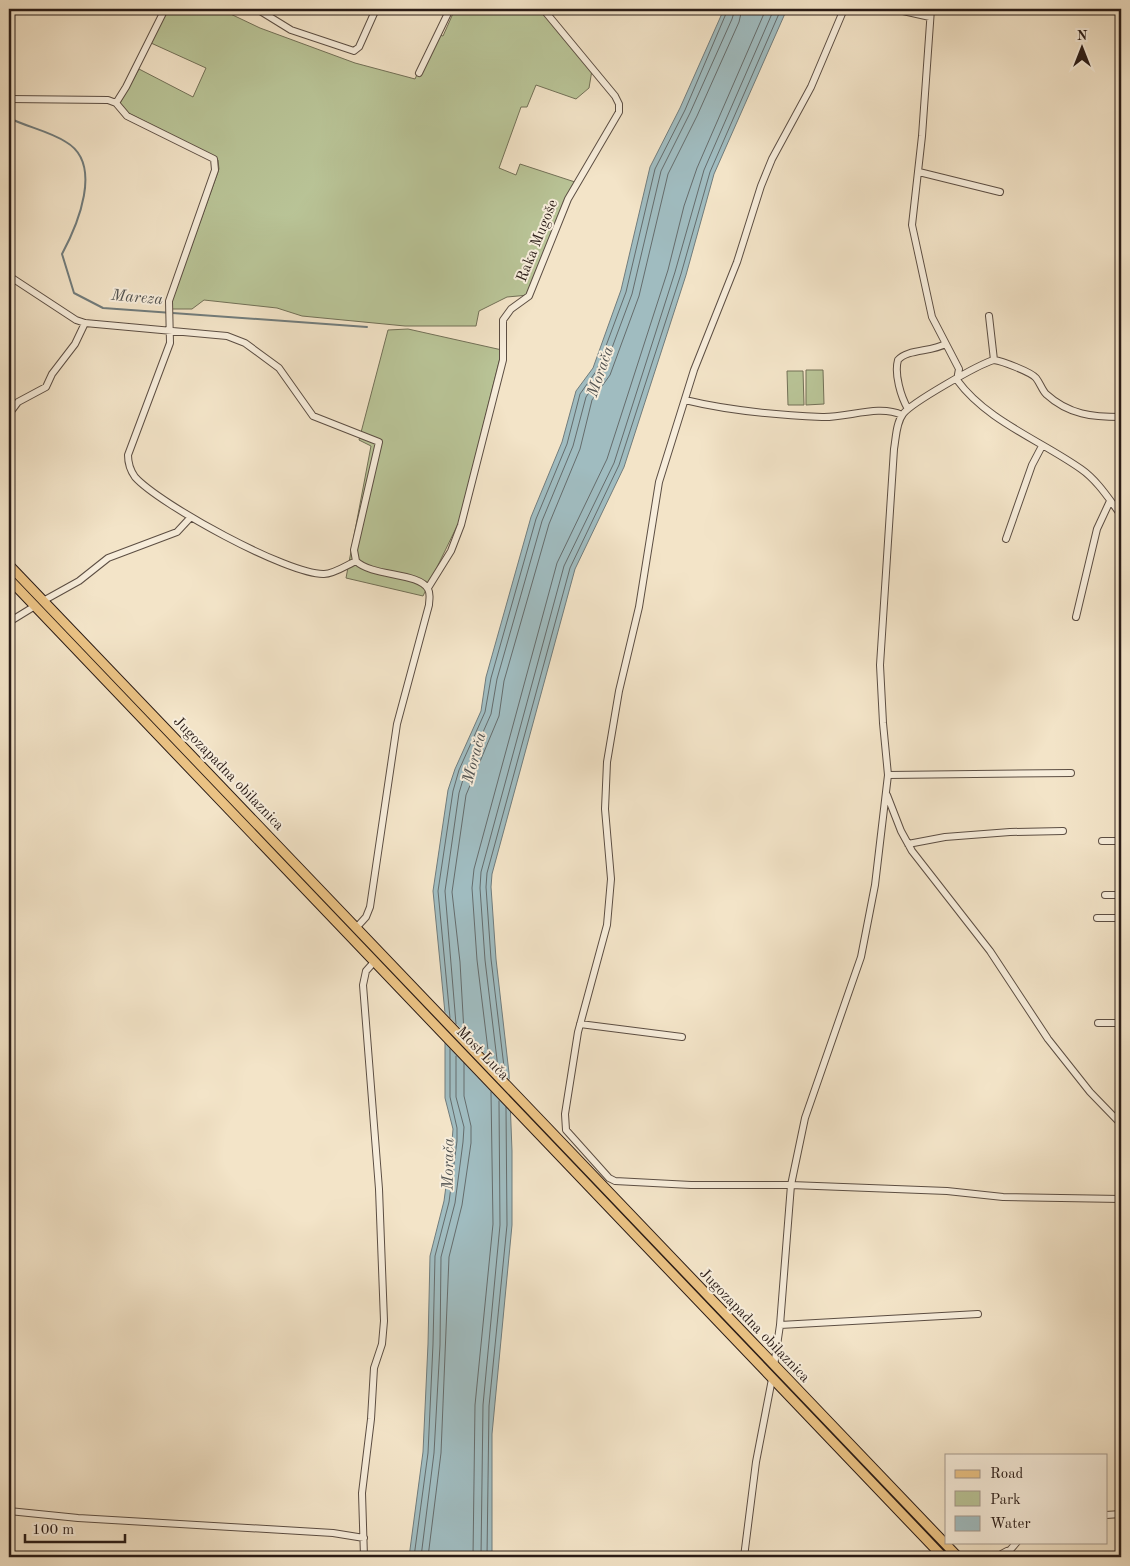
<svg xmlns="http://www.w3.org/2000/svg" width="1130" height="1566" viewBox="0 0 1130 1566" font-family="'Old Standard TT',serif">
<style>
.green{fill:#b9c497;stroke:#727057}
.water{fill:#a0bcc0;stroke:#717c7c}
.pier{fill:#f3e4c8}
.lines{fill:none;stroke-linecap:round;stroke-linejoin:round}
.shore{stroke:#656c6c;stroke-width:1}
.stream{stroke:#717c7c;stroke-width:2}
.minor-casing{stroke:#5c4e43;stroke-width:8}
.major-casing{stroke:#2a1c17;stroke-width:11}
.minor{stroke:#f7eddb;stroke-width:6}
.major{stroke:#eac284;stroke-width:9}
.labels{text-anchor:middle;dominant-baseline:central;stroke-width:4;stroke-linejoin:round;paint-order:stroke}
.street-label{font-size:15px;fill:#2a1c17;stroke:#f7eddb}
.water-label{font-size:16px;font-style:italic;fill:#535452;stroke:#f7eddb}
</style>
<rect width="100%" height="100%" fill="#f3e4c8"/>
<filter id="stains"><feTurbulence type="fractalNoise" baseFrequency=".004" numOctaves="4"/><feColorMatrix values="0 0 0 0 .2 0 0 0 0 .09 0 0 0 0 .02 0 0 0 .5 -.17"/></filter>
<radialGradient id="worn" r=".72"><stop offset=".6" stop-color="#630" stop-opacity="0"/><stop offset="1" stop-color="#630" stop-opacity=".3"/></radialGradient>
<path class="green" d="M168,9H220L260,28L355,63L415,79L436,34L443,36L455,9H544L592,70L589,88L576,99L536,85L527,107H521L499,168L516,175L520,164L578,183L529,295L507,297L479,311L476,326H405L302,316L277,308L204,300L192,309H169L219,169L218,160L209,154L128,113L120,103L139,69L193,97L206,68L151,43Z
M408,329L502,350L459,522L423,596L346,578L371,446L359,440L388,330Z
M806,370H823L824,404L806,405Z
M787,371H803L804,405H788Z
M626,1216L952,1557H947L624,1218Z"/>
<path class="water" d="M724,9H787L714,174L686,275L624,467L575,569L492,874L491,887L496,959L509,1073L512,1151V1225L492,1434V1557H409L423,1452L428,1344L430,1256L444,1201L452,1141L453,1129L445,1098V1013L433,891L448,790L455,769L481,711L486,677L531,517L562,442L576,391L593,368L621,290L650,167L680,108Z"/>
<path class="pier" d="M442,1009L512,1082L514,1115L443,1041Z"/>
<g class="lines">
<path class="shore" d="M450,1018L438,891L453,791L459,770L485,712L491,678L536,519L567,444L580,394L597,370L626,292L655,169L685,110L728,9
M456,1024L445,891L459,793L465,773L491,714L497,679L542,521L573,446L586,397L603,372L632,294L661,171L690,113L732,19L735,9
M464,1032L460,962L452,892L466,795L499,716L504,681L549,524L580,449L592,400L610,375L639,296L668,174L697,116L739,22L742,9
M489,1058L477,960L472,888L474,869L557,563L607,459L668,270L684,206L697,168L766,9
M498,1068L485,960L480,888L481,872L564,566L614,463L675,272L704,170L774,9
M505,1075L491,959L486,887L487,873L570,568L619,465L681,274L710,172L781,9
M414,1557L428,1453L433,1344L435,1256L449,1202L457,1141V1128L450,1097V1049
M421,1557L434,1453L440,1345L441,1257L455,1203L463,1142L464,1127L456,1097V1056
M428,1557L441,1453L449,1257L462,1205L471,1143V1126L464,1096V1063
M473,1557L475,1405L493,1224L491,1092
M481,1557L483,1405L500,1225L499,1101
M487,1557L489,1406L507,1225L506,1107"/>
<path class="stream" d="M9,118C27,127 49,131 66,142C104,164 77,226 62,254L74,293L103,308L367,327"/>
<g class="minor-casing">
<path id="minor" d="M257,9L291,30L354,51L359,47L376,9
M844,9L811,87L772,159L761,186L737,262L694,370L659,482L639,607L619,691L607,762L605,809L611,879L607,925L578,1032L565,1114L566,1130L609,1178L615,1181L691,1185H791L947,1191L1003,1197L1121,1199
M894,9L930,17
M931,9L922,136L912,225L932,317L959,369L957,380
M419,73L450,9
M9,99L108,100L116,103L127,116L214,159L215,170L169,301L170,343L128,455C128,463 130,470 135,477C159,504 288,575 324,574C334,574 347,565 356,561
M116,103L126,87L165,9
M919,172L1000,192
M9,276L76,320L85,323L227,336L245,343L279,368L313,416L379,442L354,550L356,561C372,577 419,572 428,589C431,594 429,600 429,605L397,724L370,907L366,917L356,928
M989,316L994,360
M957,380C987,421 1040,440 1081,469C1097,480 1109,499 1121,515
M685,400C730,411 775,415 822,417C847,418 879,404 902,415
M908,409C901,397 894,374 898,360C907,349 932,352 945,344
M9,414L18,402L46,387L52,374L75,344L85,323
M1006,539L1032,465L1042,446
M428,588L451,551L461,525L503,360V320L511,309L529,296L568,199L619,112V104L615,96L543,9
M43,601L79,581L108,558L177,532L190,518
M1076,617L1097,529L1110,501
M9,622L35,606
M888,775L1071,773
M887,795L901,831L912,851L990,951L1048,1039L1090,1092L1121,1124
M1102,841H1121
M908,844L945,837L1010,832L1063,831
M1105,895H1121
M1097,918H1121
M1098,1023H1121
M580,1024L682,1037
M780,1325L978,1314
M774,1366L780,1325L791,1185L805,1118L861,957L875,885L888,775L883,723L880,665L894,449C896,438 896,423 903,414C911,403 979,364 994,360C1002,361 1031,372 1036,378C1040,383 1042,390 1046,394C1069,415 1093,417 1121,417
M9,1511L78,1518L333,1533L364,1538
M1106,1515L1121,1514
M364,1557L362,1493L371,1419L374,1368L382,1344L384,1321L379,1189L363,985L366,971L374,962
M744,1557L756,1462L772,1379
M996,1557L1007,1551
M1004,1557L1017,1542"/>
</g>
<g class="major-casing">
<path id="major" d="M9,565L958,1557
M9,579L943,1557"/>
</g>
<use href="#minor" class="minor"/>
<use href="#major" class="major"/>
</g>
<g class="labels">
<g class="street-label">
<text transform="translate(538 241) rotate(-68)">Raka Mugoše</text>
<text transform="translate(228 774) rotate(46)">Jugozapadna obilaznica</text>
<text transform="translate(482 1054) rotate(46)">Most Luča</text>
<text transform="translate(754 1326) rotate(46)">Jugozapadna obilaznica</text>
</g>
<g class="water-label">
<text transform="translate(137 298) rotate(5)">Mareza</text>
<text transform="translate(601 372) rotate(-71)">Morača</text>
<text transform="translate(475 758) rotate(-75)">Morača</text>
<text transform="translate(449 1164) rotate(-89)">Morača</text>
</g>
</g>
<rect width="1130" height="1566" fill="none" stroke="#f3e4c8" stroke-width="30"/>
<rect x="10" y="10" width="1110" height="1546" fill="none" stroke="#2a1c17" stroke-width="2.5"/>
<rect x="15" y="15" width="1100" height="1536" fill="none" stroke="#2a1c17"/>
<rect x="945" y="1454" width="162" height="90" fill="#f7eddb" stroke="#a5998d"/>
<rect x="955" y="1470" width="25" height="8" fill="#eac284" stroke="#a5998d"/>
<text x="990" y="1478" font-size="15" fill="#2a1c17">Road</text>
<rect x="955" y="1491" width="25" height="15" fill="#b9c497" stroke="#a5998d"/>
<text x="990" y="1504" font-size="15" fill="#2a1c17">Park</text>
<rect x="955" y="1516" width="25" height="15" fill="#a0bcc0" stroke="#a5998d"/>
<text x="990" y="1528" font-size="15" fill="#2a1c17">Water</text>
<g transform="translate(1082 48)" stroke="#f7eddb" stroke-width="4" paint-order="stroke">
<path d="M0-4L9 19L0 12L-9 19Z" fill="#2a1c17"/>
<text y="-8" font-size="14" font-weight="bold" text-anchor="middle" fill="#2a1c17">N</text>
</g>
<path d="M25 1534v8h100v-8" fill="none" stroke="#2a1c17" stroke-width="2.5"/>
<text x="32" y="1534" font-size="15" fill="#2a1c17" stroke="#f7eddb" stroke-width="4" paint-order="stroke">100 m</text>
<rect width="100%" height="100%" filter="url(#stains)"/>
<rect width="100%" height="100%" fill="url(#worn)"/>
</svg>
